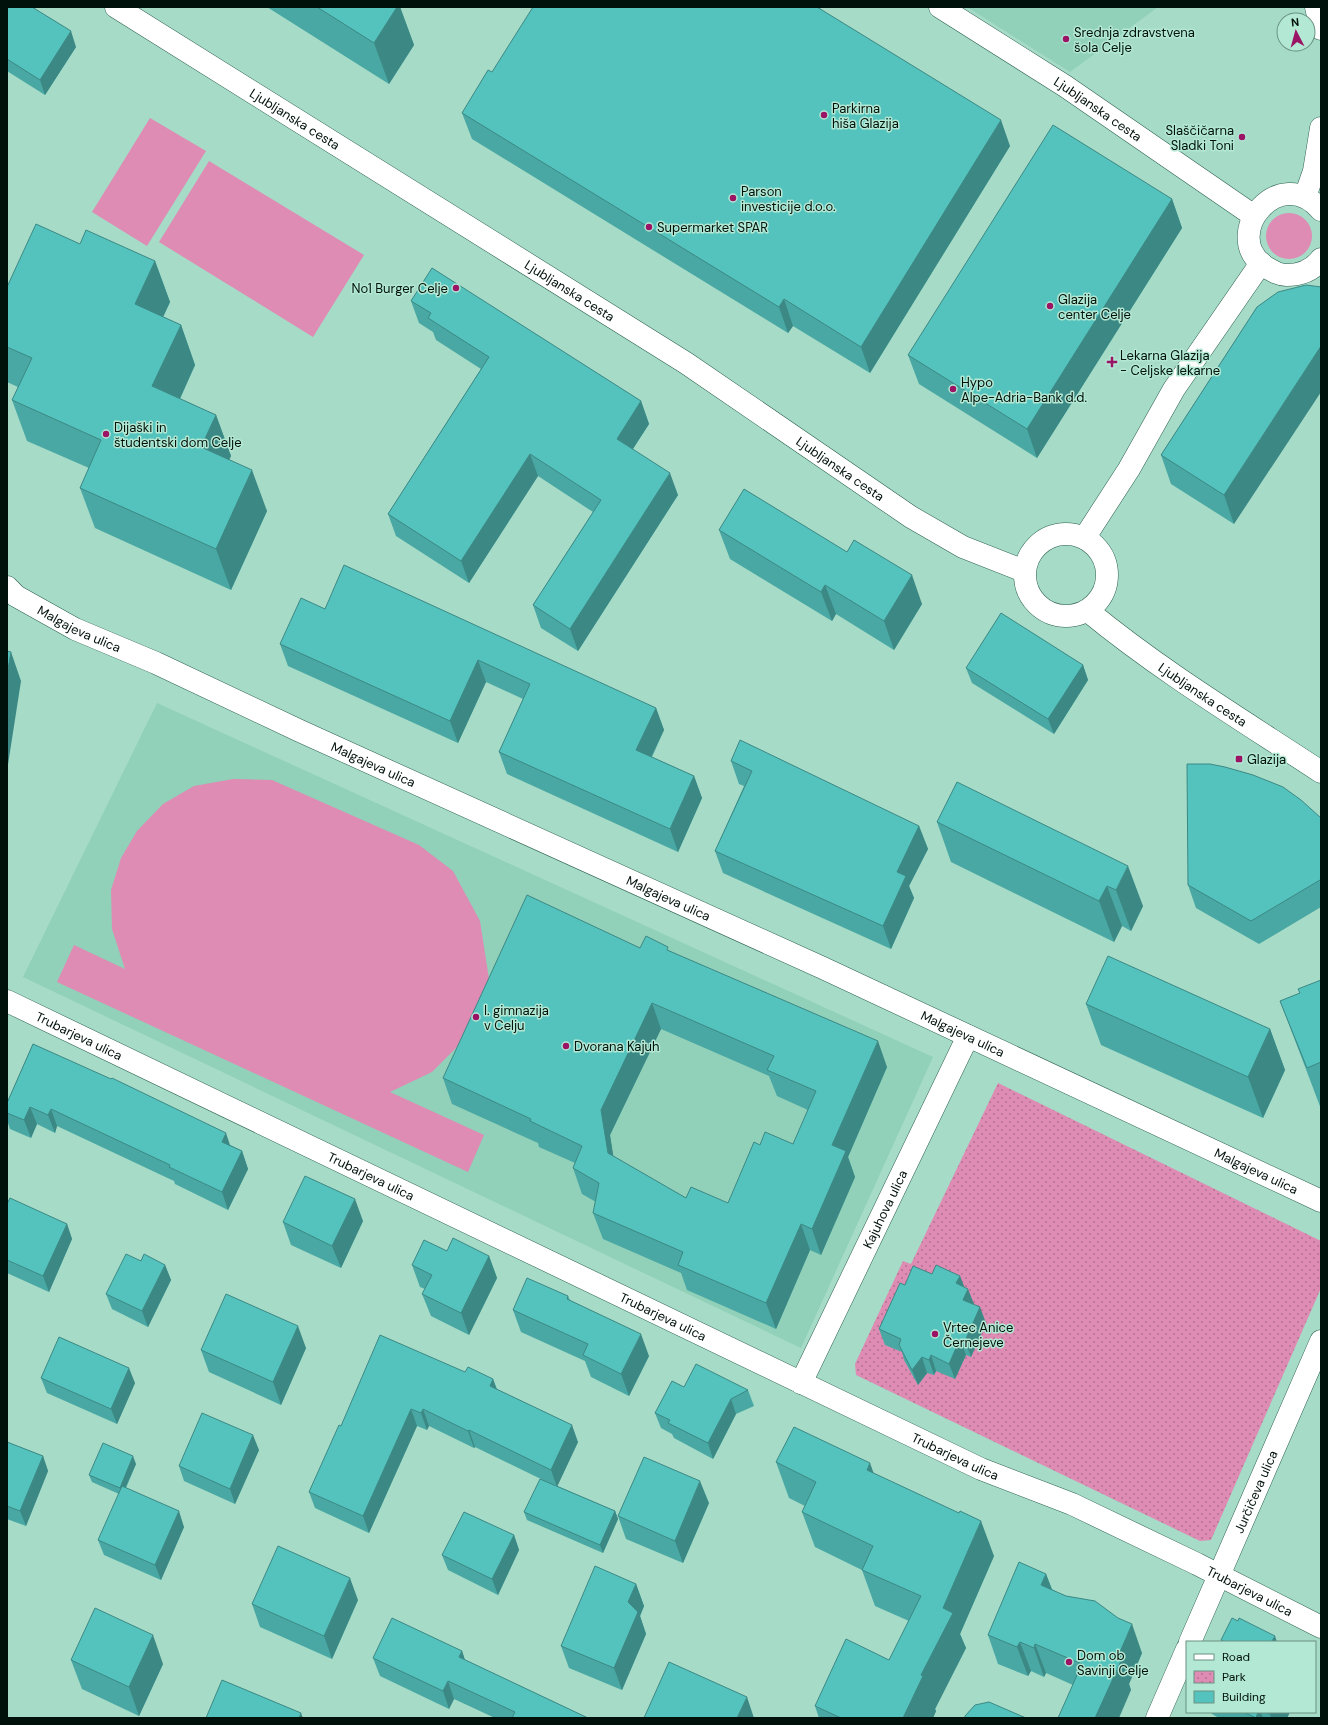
<svg xmlns="http://www.w3.org/2000/svg" width="1328" height="1725" viewBox="0 0 1328 1725" font-family="'DM Sans',sans-serif">
<style>
.built{fill:#91d0b9}
.green{fill:#de8cb3}
.park{fill:url(#park-dots)}
.lines{fill:none;stroke-linecap:round;stroke-linejoin:round}
.street-casing{stroke:#2d6150;stroke-width:23}
.secondary-casing{stroke:#2d6150;stroke-width:23}
.street{stroke:#fff;stroke-width:22}
.secondary{stroke:#fff;stroke-width:22}
.wall{fill:#49a8a3;fill-rule:evenodd}
.shaded-wall{fill:#3c8884}
.building{fill:#55c3bd;stroke:#3c8884;fill-rule:evenodd}
.poi-dot{fill:#9b1365;stroke:#b2e8d4;stroke-width:1.5}
.labels{text-anchor:middle;dominant-baseline:central;stroke-width:3;stroke-linejoin:round;paint-order:stroke}
.poi-label{font-size:13px;fill:#00110b;stroke:#b2e8d4;text-anchor:start}
.street-label{font-size:13px;fill:#00110b;stroke:#b2e8d4}
</style>
<defs>
<pattern id="park-dots" width="8" height="8" patternUnits="userSpaceOnUse"><rect width="8" height="8" fill="#de8cb3"/><path d="M2 2h.1M6 6h.1" fill="none" stroke="#b27190" stroke-width="1.8" stroke-linecap="round"/></pattern>
</defs>
<rect width="100%" height="100%" fill="#a5dbc7"/>
<path class="built" d="M967,7H1158L1070,72Z
M157,703L933,1057L801,1348L23,977Z"/>
<path class="green" d="M150,118L206,151L147,246L92,212Z
M209,161L364,255L313,337L159,242Z
M1266 236a23 23 0 1 1 46 0a23 23 0 1 1-46 0Z
M233,779L272,780L419,845L453,871L480,921L489,979L467,1037L432,1072L390,1092L484,1135L468,1172L57,982L74,945L125,969L112,929L111,890L121,858L137,831L163,804L194,786Z"/>
<path class="park" d="M998,1083L1321,1241V1288L1211,1540L1200,1541L856,1375L855,1364L903,1261L911,1264Z"/>
<g class="lines">
<g class="street-casing">
<g id="street">
<path id="s1" d="M940,7L1065,86L1254,216"/>
<path d="M1316,7L1321,29"/>
<path d="M1305,197L1314,171L1321,128"/>
<path d="M1321,210C1280,162 1220,234 1264,266C1271,270 1278,275 1286,275C1300,275 1313,270 1321,259"/>
<path d="M1085,537L1129,469L1174,389L1261,263"/>
<path id="s2" d="M7,587L16,596L75,629L156,663L300,731L823,968L1321,1201"/>
<path id="s3" d="M7,1001L981,1469L1072,1504L1197,1564L1321,1627"/>
<path id="s4" d="M801,1383L968,1036"/>
<path id="s5" d="M1190,1642L1321,1341"/>
<path d="M1157,1718L1187,1649"/>
</g>
</g>
<g class="secondary-casing">
<g id="secondary">
<path id="s6" d="M116,7L686,363L911,517L963,547L1024,571"/>
<circle cx="1066" cy="575" r="41"/>
<path id="s7" d="M1088,611C1161,671 1242,720 1321,772"/>
</g>
</g>
<use href="#street" class="street"/>
<use href="#secondary" class="secondary"/>
</g>
<path class="wall" d="M7,7L76,47L45,95L7,71Z
M267,7H400L414,45L389,84Z
M492,72L1010,146L870,373L793,326L788,333L472,139L462,113Z
M1172,199L1182,228L1037,458L919,384L908,355Z
M80,244L155,261L170,302L163,317L181,325L195,365L180,399L216,415L231,456L229,459L267,511L231,590L95,528L80,488L89,468L27,441L12,400L18,387L7,382V287Z
M411,301L641,401L649,424L633,449L678,495L578,651L541,628L533,605L593,512L538,476L469,583L396,536L388,514L481,369L436,340L433,332L419,323Z
M1257,307L1234,524L1171,484L1161,455Z
M719,530L922,604L894,650L836,614L832,621L730,559Z
M325,609L656,708L664,730L652,757L694,776L702,798L678,852L507,774L499,752L523,699L486,682L458,743L288,666L280,644Z
M1083,665L1088,680L1054,734L972,683L966,668Z
M731,761L919,826L928,849L909,886L914,898L891,949L723,873L715,851L744,786L739,784Z
M957,782L1143,906L1131,931L1122,926L1114,942L951,862L937,822Z
M1321,818V907L1259,944L1196,908L1188,885Z
M640,948L670,951L887,1067L848,1157L855,1177L821,1255L810,1250L776,1329L687,1290L681,1273L603,1239L593,1213L596,1202L582,1194L573,1168L575,1163L539,1147L538,1143L452,1104L443,1078ZM661,1029L769,1076L777,1096L808,1110L793,1144L760,1145L728,1203L686,1198L613,1156L610,1135Z
M1321,980V1109L1304,1064L1280,1001L1300,993Z
M1086,1004L1270,1029L1285,1070L1263,1118L1101,1045Z
M33,1044L242,1151L248,1169L228,1210L175,1184L174,1181L57,1126L55,1133L37,1124L31,1138L10,1129L7,1120V1103Z
M7,1204L67,1224L72,1239L49,1292L7,1273Z
M363,1221L341,1268L291,1245L283,1222Z
M447,1251L489,1256L497,1278L469,1335L431,1316L422,1294L425,1289L420,1287L412,1265Z
M141,1261L165,1265L171,1280L148,1327L112,1309L106,1294Z
M932,1274L960,1276L964,1287L974,1304H973L986,1323L971,1357L966,1355L955,1379L936,1371L934,1375L927,1373L918,1385L904,1360L902,1352L885,1345L879,1329L905,1285Z
M568,1296L570,1300L649,1356L629,1396L591,1377L585,1361L521,1332L513,1310Z
M306,1348L281,1405L209,1372L201,1350Z
M465,1372L493,1379L497,1389L578,1442L557,1486L615,1511L618,1519L603,1553L527,1520L524,1512L543,1480L475,1447L474,1448L429,1426L427,1430L417,1426L369,1533L315,1508L309,1492L341,1426Z
M41,1378L135,1383L117,1424L47,1393Z
M684,1387L748,1390L754,1406L736,1414L713,1459L674,1438L672,1434L661,1428L655,1413Z
M7,1442L43,1456L48,1471L26,1526L7,1519Z
M259,1450L235,1504L184,1481L179,1466Z
M776,1462L874,1474L994,1556L960,1634L966,1648L935,1709L936,1711L933,1718H819L815,1706L889,1660L909,1621L875,1606L862,1570L815,1547L802,1512L805,1506L789,1498Z
M136,1464L126,1488L184,1527L161,1580L104,1555L98,1540L119,1494L92,1482L89,1475Z
M709,1503L683,1563L626,1539L618,1516Z
M514,1535L519,1550L498,1595L448,1570L442,1555Z
M1046,1574L1052,1589L1142,1653L1129,1684L1131,1690L1073,1685L1046,1673L1044,1677L1031,1671L1028,1676L998,1664L988,1635Z
M636,1584L644,1606L640,1616L646,1634L622,1690L569,1668L561,1646Z
M358,1600L332,1659L260,1627L252,1604Z
M462,1651L465,1660L588,1718H495L454,1699L449,1709L380,1676L373,1658Z
M71,1660L163,1664L139,1716L82,1689Z
M1211,1712H1290L1287,1718H1219L1212,1714Z"/>
<path class="shaded-wall" d="M397,7H400L414,45L389,84L374,43Z
M71,31L76,47L45,95L40,80Z
M1001,120L1010,146L870,373L861,347Z
M1172,199L1182,228L1037,458L1027,429Z
M155,261L170,302L150,345L135,304Z
M784,299L793,326L788,333L779,307Z
M181,325L195,365L167,427L152,386Z
M1321,346V392L1234,524L1224,495Z
M641,401L649,424L625,461L617,439Z
M216,415L231,456L216,488L201,447Z
M530,454L538,476L469,583L461,561Z
M252,470L267,511L231,590L216,549Z
M670,473L678,495L578,651L570,629Z
M912,575L922,604L894,650L884,621Z
M825,585L836,614L832,621L821,592Z
M11,652L21,681L7,771V675Z
M478,660L486,682L458,743L450,721Z
M1083,665L1088,680L1054,734L1048,719Z
M656,708L664,730L644,772L636,750Z
M694,776L702,798L678,852L670,829Z
M919,826L928,849L909,886L914,898L891,949L883,926L897,872Z
M1128,866L1143,906L1131,931L1116,890Z
M1107,886L1122,926L1114,942L1099,901Z
M652,1003L661,1029L610,1135L617,1179L608,1153L601,1110Z
M1270,1029L1285,1070L1263,1118L1248,1077Z
M878,1041L887,1067L848,1157L855,1177L821,1255L812,1229L832,1145Z
M30,1107L37,1124L31,1138L24,1120Z
M51,1109L57,1126L55,1133L48,1115Z
M226,1133L232,1151L222,1142Z
M242,1151L248,1169L228,1210L222,1192Z
M355,1199L363,1221L341,1268L332,1246Z
M67,1224L72,1239L49,1292L43,1276Z
M801,1224L810,1250L776,1329L766,1303Z
M489,1256L497,1278L469,1335L461,1313Z
M165,1265L171,1280L148,1327L142,1311Z
M960,1276L966,1291L956,1283Z
M968,1289L974,1304L969,1315L963,1300Z
M980,1307L986,1323L971,1357L965,1341Z
M298,1326L306,1348L281,1405L273,1382Z
M641,1334L649,1356L629,1396L621,1374Z
M960,1339L966,1355L955,1379L949,1364Z
M931,1355L936,1371L934,1375L929,1360Z
M922,1357L927,1373L918,1385L912,1370Z
M129,1368L135,1383L117,1424L111,1409Z
M493,1379L499,1396L490,1386Z
M731,1399L736,1414L713,1459L708,1443Z
M411,1409L417,1426L369,1533L363,1516Z
M423,1409L429,1426L427,1430L421,1413Z
M572,1425L578,1442L557,1487L551,1470Z
M469,1430L475,1447L474,1448L468,1431Z
M253,1435L259,1450L235,1504L230,1489Z
M43,1456L48,1471L26,1526L20,1511Z
M133,1456L136,1464L122,1495L120,1488Z
M870,1463L883,1499L867,1470Z
M700,1481L709,1503L683,1563L675,1541Z
M179,1511L184,1527L161,1580L155,1565Z
M615,1511L618,1519L603,1553L600,1545Z
M981,1521L994,1556L960,1634L966,1648L935,1709L936,1711L933,1718H903L921,1675L943,1608Z
M514,1535L519,1550L498,1595L492,1579Z
M1046,1574L1057,1603L1041,1585Z
M350,1578L358,1600L332,1659L324,1636Z
M636,1584L644,1606L640,1616L646,1634L622,1690L614,1668L628,1602Z
M1132,1624L1142,1653L1129,1684L1131,1690L1119,1718H1095L1117,1659Z
M153,1635L163,1664L139,1716L129,1687Z
M1275,1636L1277,1642H1273L1272,1641Z
M1020,1642L1031,1671L1028,1676L1017,1647Z
M1035,1644L1046,1673L1044,1677L1034,1648Z
M462,1651L468,1669L459,1657Z
M448,1681L454,1699L449,1709L443,1691Z
M747,1697L754,1718H737Z
M1258,1712H1261L1263,1718H1256Z
M1271,1712H1290L1287,1718H1271L1270,1714Z
M301,1713L303,1718H299Z"/>
<path class="building" d="M7,7H32L71,31L40,80L7,59Z
M317,7H397L374,43Z
M533,7H817L1001,120L861,347L784,299L779,307L462,113L488,70L492,72Z
M1053,125L1172,199L1027,429L908,355Z
M36,224L80,244L86,230L155,261L135,304L181,325L152,386L216,415L201,447L252,470L216,549L80,488L101,440L12,400L32,358L7,347V287Z
M432,268L641,401L617,439L670,473L570,629L533,605L601,500L530,454L461,561L388,514L489,357L428,318L431,313L411,301Z
M1306,285L1321,287V346L1224,495L1161,455L1257,307L1278,292Z
M744,489L847,552L854,540L912,575L884,621L825,585L821,592L719,530Z
M344,565L656,708L636,750L694,776L670,829L499,752L530,684L478,660L450,721L280,644L301,598L325,609Z
M1001,613L1083,665L1048,719L966,668Z
M7,651L11,652L7,675Z
M740,740L919,826L897,872L906,876L883,926L715,851L752,771L731,761Z
M1187,764H1210L1225,767L1253,775L1283,787L1301,800L1321,818V882L1320,880L1251,921L1188,885Z
M957,782L1128,866L1116,890L1107,886L1099,901L937,822Z
M527,895L640,948L646,936L668,947L667,950L878,1041L832,1145L846,1151L812,1229L801,1224L766,1303L678,1265L683,1252L593,1213L599,1183L573,1168L582,1146L530,1121L531,1119L443,1078ZM652,1003L774,1056L767,1070L816,1091L793,1144L765,1132L760,1145L754,1142L728,1203L691,1187L686,1198L608,1153L601,1110Z
M1108,956L1270,1029L1248,1077L1086,1004Z
M1321,980V1062L1307,1068L1280,1001L1300,993L1298,989Z
M33,1044L111,1079L112,1078L226,1133L222,1142L242,1151L222,1192L169,1167L170,1165L51,1109L48,1115L30,1107L24,1120L7,1113V1103Z
M305,1176L355,1199L332,1246L283,1222Z
M10,1198L67,1224L43,1276L7,1260V1204Z
M453,1238L489,1256L461,1313L422,1294L432,1275L412,1265L424,1240L447,1251Z
M126,1254L141,1261L144,1254L165,1265L142,1311L106,1294Z
M936,1265L960,1276L956,1283L968,1289L963,1300L980,1307L965,1341L960,1339L949,1364L931,1355L929,1360L922,1357L912,1370L899,1345L901,1339L879,1329L900,1283L905,1285L913,1266L932,1274Z
M527,1278L568,1296L567,1299L641,1334L621,1374L583,1355L588,1344L513,1310Z
M226,1294L298,1326L273,1382L201,1350Z
M380,1335L465,1372L468,1367L493,1379L490,1386L572,1425L551,1470L469,1430L468,1431L423,1409L421,1413L411,1409L363,1516L309,1492L339,1425L341,1426Z
M59,1337L129,1368L111,1409L41,1378Z
M696,1364L748,1390L731,1399L708,1443L668,1423L670,1420L655,1413L672,1381L684,1387Z
M202,1413L253,1435L230,1489L179,1466Z
M794,1427L870,1463L867,1470L959,1513L960,1511L981,1521L943,1608L953,1613L921,1675L923,1676L903,1718H841L815,1706L846,1639L889,1660L921,1596L862,1570L873,1546L802,1512L816,1482L776,1462Z
M7,1442L43,1456L20,1511L7,1506Z
M103,1443L133,1456L120,1488L89,1475Z
M644,1457L700,1481L675,1541L618,1516Z
M540,1479L615,1511L600,1545L524,1512Z
M122,1486L179,1511L155,1565L98,1540Z
M464,1512L514,1535L492,1579L442,1555Z
M278,1546L350,1578L324,1636L252,1604Z
M1019,1562L1046,1574L1041,1585L1066,1596L1095,1601L1118,1618L1132,1624L1117,1659L1121,1661L1095,1718H1058L1082,1664L1035,1644L1034,1648L1020,1642L1017,1647L988,1635Z
M595,1566L636,1584L628,1602L638,1612L614,1668L561,1646Z
M95,1608L153,1635L129,1687L71,1660Z
M392,1618L462,1651L459,1657L588,1718H512L515,1712L448,1681L443,1691L373,1658Z
M1232,1618L1238,1621L1239,1618L1275,1636L1272,1641L1275,1642H1225L1221,1640Z
M669,1662L747,1697L737,1718H644Z
M222,1680L301,1713L299,1718H206Z
M989,1702L1026,1718H965V1716L975,1705Z
M1244,1712H1258L1256,1718Z
M1265,1712H1271L1270,1714Z"/>
<g class="poi-dot">
<circle cx="1066" cy="39" r="4"/>
<circle cx="824" cy="115" r="4"/>
<circle cx="1242" cy="137" r="4"/>
<circle cx="733" cy="198" r="4"/>
<circle cx="649" cy="227" r="4"/>
<circle cx="456" cy="288" r="4"/>
<circle cx="1050" cy="306" r="4"/>
<path d="M1110 356h4v4h4v4h-4v4h-4v-4h-4v-4h4z"/>
<circle cx="953" cy="389" r="4"/>
<circle cx="106" cy="434" r="4"/>
<rect x="1235" y="755" width="8" height="8" rx="2"/>
<circle cx="476" cy="1017" r="4"/>
<circle cx="566" cy="1046" r="4"/>
<circle cx="935" cy="1334" r="4"/>
<circle cx="1069" cy="1662" r="4"/>
</g>
<g class="labels">
<g class="poi-label">
<text x="1074" y="32">Srednja zdravstvena<tspan x="1074" dy="15">šola Celje</tspan></text>
<text x="832" y="108">Parkirna<tspan x="832" dy="15">hiša Glazija</tspan></text>
<text x="1234" y="130" text-anchor="end">Slaščičarna<tspan x="1234" dy="15">Sladki Toni</tspan></text>
<text x="741" y="191">Parson<tspan x="741" dy="15">investicije d.o.o.</tspan></text>
<text x="657" y="227">Supermarket SPAR</text>
<text x="448" y="288" text-anchor="end">No1 Burger Celje</text>
<text x="1058" y="299">Glazija<tspan x="1058" dy="15">center Celje</tspan></text>
<text x="1120" y="355">Lekarna Glazija<tspan x="1120" dy="15">- Celjske lekarne</tspan></text>
<text x="961" y="382">Hypo<tspan x="961" dy="15">Alpe-Adria-Bank d.d.</tspan></text>
<text x="114" y="427">Dijaški in<tspan x="114" dy="15">študentski dom Celje</tspan></text>
<text x="1247" y="759">Glazija</text>
<text x="484" y="1010">I. gimnazija<tspan x="484" dy="15">v Celju</tspan></text>
<text x="574" y="1046">Dvorana Kajuh</text>
<text x="943" y="1327">Vrtec Anice<tspan x="943" dy="15">Černejeve</tspan></text>
<text x="1077" y="1655">Dom ob<tspan x="1077" dy="15">Savinji Celje</tspan></text>
</g>
<g class="street-label">
<text stroke="none"><textPath href="#s1" startOffset="188">Ljubljanska cesta</textPath></text>
<text stroke="none"><textPath href="#s6" startOffset="211">Ljubljanska cesta</textPath></text>
<text stroke="none"><textPath href="#s6" startOffset="535">Ljubljanska cesta</textPath></text>
<text stroke="none"><textPath href="#s6" startOffset="859">Ljubljanska cesta</textPath></text>
<text stroke="none"><textPath href="#s2" startOffset="84">Malgajeva ulica</textPath></text>
<text stroke="none"><textPath href="#s7" startOffset="142">Ljubljanska cesta</textPath></text>
<text stroke="none"><textPath href="#s2" startOffset="408">Malgajeva ulica</textPath></text>
<text stroke="none"><textPath href="#s2" startOffset="732">Malgajeva ulica</textPath></text>
<text stroke="none"><textPath href="#s2" startOffset="1056">Malgajeva ulica</textPath></text>
<text stroke="none"><textPath href="#s3" startOffset="80">Trubarjeva ulica</textPath></text>
<text stroke="none"><textPath href="#s2" startOffset="1380">Malgajeva ulica</textPath></text>
<text stroke="none"><textPath href="#s3" startOffset="404">Trubarjeva ulica</textPath></text>
<text stroke="none"><textPath href="#s4" startOffset="193">Kajuhova ulica</textPath></text>
<text stroke="none"><textPath href="#s3" startOffset="728">Trubarjeva ulica</textPath></text>
<text stroke="none"><textPath href="#s3" startOffset="1052">Trubarjeva ulica</textPath></text>
<text stroke="none"><textPath href="#s5" startOffset="164">Jurčičeva ulica</textPath></text>
<text stroke="none"><textPath href="#s3" startOffset="1376">Trubarjeva ulica</textPath></text>
</g>
</g>
<rect width="1328" height="1725" fill="none" stroke="#00110b" stroke-width="16"/>
<rect x="1186" y="1641" width="130" height="72" fill="#b2e8d4" stroke="#6b9284"/>
<rect x="1194" y="1654" width="20" height="6" fill="#ffffff" stroke="#6b9284"/>
<text x="1222" y="1661" font-size="12" fill="#00110b">Road</text>
<rect x="1194" y="1671" width="20" height="12" fill="url(#park-dots)" stroke="#6b9284"/>
<text x="1222" y="1681" font-size="12" fill="#00110b">Park</text>
<rect x="1194" y="1691" width="20" height="12" fill="#55c3bd" stroke="#6b9284"/>
<text x="1222" y="1701" font-size="12" fill="#00110b">Building</text>
<g transform="translate(1296 32) rotate(354)"><circle r="19" fill="#b2e8d4" stroke="#6b9284"/>
<path d="M0-3L7 15L0 10L-7 15Z" fill="#9b1365"/>
<text y="-6" font-size="11" font-weight="bold" text-anchor="middle" fill="#00110b">N</text>
</g>
</svg>
